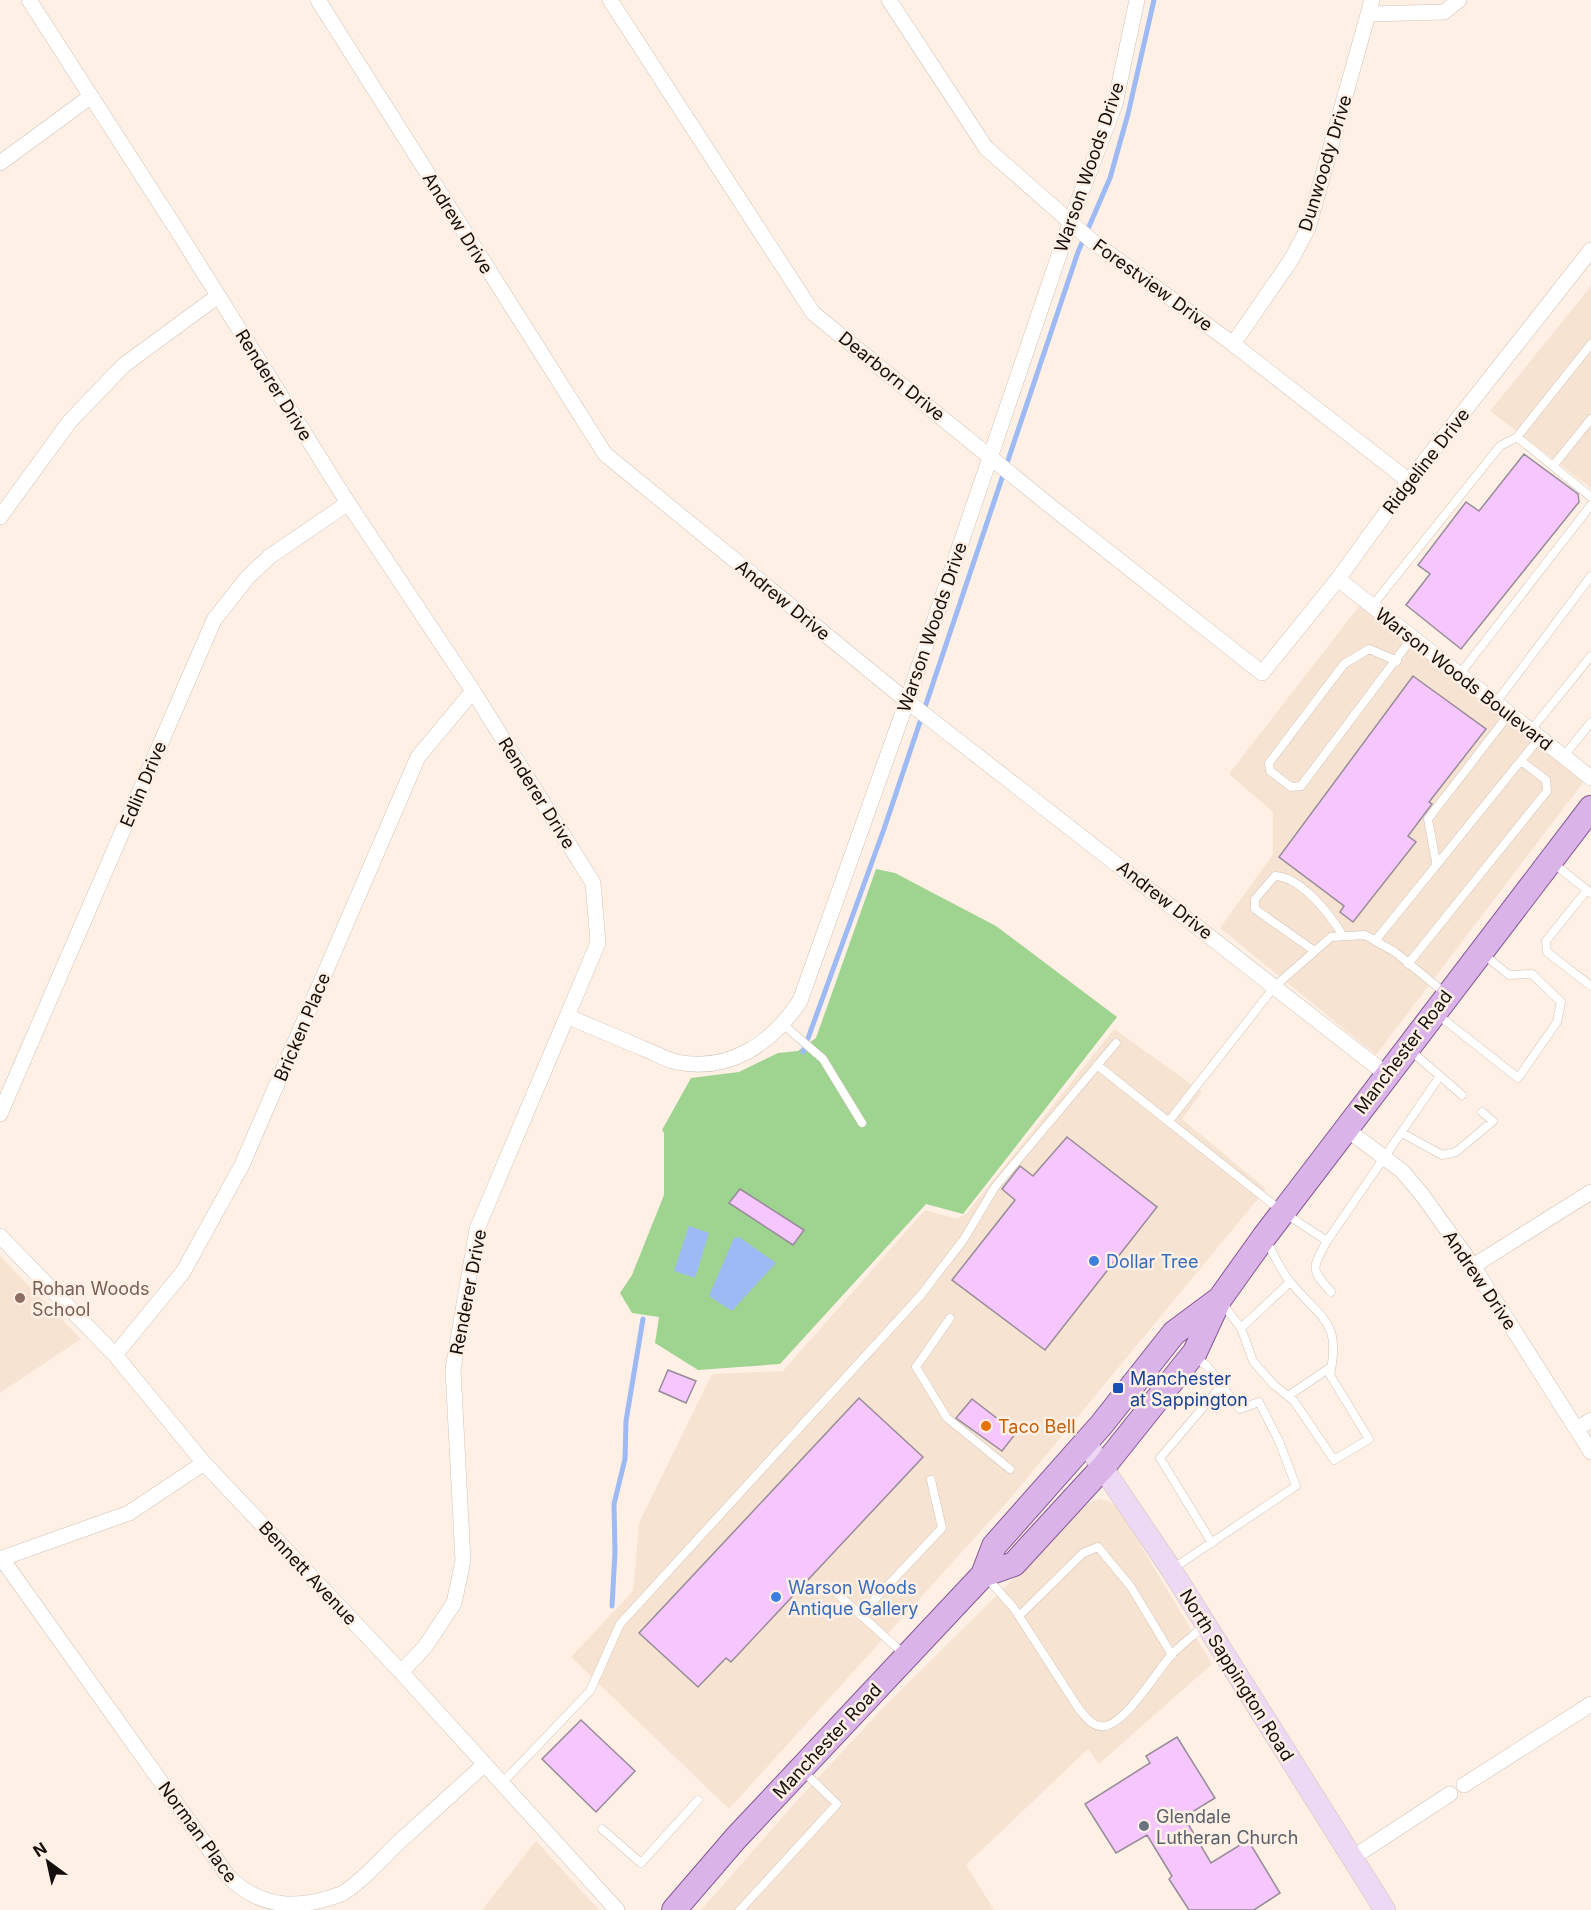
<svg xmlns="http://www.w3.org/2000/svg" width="1591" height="1910" viewBox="0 0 1591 1910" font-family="Inter,sans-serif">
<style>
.built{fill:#f7e3d2}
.green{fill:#9ed390}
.water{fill:#9dbaf5}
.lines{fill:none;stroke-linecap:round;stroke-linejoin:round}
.stream{stroke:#9dbaf5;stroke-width:5}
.building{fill:#f6c6fe;stroke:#968c98;stroke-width:1.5}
.lane-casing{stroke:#d0c2b7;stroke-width:9}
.street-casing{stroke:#d0c2b7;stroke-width:16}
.secondary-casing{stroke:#d0c2b7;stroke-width:22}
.primary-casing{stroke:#855892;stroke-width:26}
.lane{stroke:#fff;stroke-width:8}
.street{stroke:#fff;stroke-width:15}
.secondary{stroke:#edd9f4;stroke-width:21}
.primary{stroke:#dab3e9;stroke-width:24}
.shop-dot{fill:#3f7fe0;stroke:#fef0e4;stroke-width:2}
.education-dot{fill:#8d6e63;stroke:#fef0e4;stroke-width:2}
.transit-dot{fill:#1a4fb4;stroke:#fef0e4;stroke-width:2}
.food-dot{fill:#e8710a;stroke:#fef0e4;stroke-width:2}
.worship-dot{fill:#6b7280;stroke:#fef0e4;stroke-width:2}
.labels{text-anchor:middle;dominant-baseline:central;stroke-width:5;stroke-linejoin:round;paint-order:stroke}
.street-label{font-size:18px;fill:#140f0c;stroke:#fef0e4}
.shop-label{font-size:18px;fill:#366cbe;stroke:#fef0e4;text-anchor:start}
.education-label{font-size:18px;fill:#785e54;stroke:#fef0e4;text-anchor:start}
.transit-label{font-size:18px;fill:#164399;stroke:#fef0e4;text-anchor:start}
.food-label{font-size:18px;fill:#c56008;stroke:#fef0e4;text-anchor:start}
.worship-label{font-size:18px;fill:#5b616d;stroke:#fef0e4;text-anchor:start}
</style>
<rect width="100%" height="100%" fill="#fef0e4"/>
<path class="built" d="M1591,286V488L1490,411Z
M1367,596L1591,772L1376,1055L1220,928L1273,854V812L1229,774Z
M1114,1029L1202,1092L1182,1119L1266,1189L1009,1500L729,1809L571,1657L633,1591L639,1523L712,1374L783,1371L925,1210L957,1219L966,1214Z
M0,1256L81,1339L0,1393Z
M1099,1499L1109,1501L1118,1508L1212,1664L1099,1764L1088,1749L966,1865L994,1910H701L802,1795L882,1709L1012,1580L1078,1508Z
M536,1841L599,1910H482Z"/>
<path class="green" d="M876,869L895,873L996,926L1117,1017L963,1214L926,1204L780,1364L698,1370L655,1343L659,1317L632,1313L620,1293L632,1275L664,1195V1133L662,1130L691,1078L739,1072L778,1053L798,1051L816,1038Z"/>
<path class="water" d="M689,1226L709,1233L695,1278L674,1271Z
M739,1237L776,1263L732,1311L709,1296L734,1238Z"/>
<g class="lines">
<path class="stream" d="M803,1052L884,829L1078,252L1110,178L1128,114L1154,0
M612,1606L615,1552L614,1504L625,1459L626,1421L643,1319"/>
</g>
<path class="building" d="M1524,454L1578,494L1579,502L1461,649L1406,605L1430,574L1418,565L1466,502L1479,511Z
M1413,676L1486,729L1429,802L1432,804L1408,836L1416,842L1353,922L1340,912L1344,906L1279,857Z
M1067,1137L1157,1207L1045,1350L952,1280L1015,1200L1002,1189L1020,1166L1033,1176Z
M740,1189L804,1230L793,1245L729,1203Z
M668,1370L696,1381L686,1403L659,1391Z
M859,1398L923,1457L731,1662L726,1658L698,1687L639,1633Z
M972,1399L1016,1433L1002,1451L956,1418Z
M581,1720L635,1771L596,1812L542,1759Z
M1177,1737L1215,1798L1184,1817L1211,1863L1248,1840L1280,1893L1254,1910H1189L1169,1879L1172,1876L1147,1835L1116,1853L1085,1804L1150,1763L1146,1756Z"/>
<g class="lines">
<g class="lane-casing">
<path id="lane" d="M1517,437L1591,344
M1553,466L1591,419
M1372,606L1500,446L1517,437L1591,497
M1397,661L1369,649L1344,664L1269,763L1270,771L1291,787L1301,786L1412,638
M1459,675L1591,505
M1495,704L1591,576
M1531,730L1591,656
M1564,756L1591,722
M1436,862L1428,819L1509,714
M1554,864L1591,893
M1587,890L1546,941L1547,952L1591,986
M1375,941L1540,737
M1313,950L1255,909V899L1275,876C1301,877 1330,914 1343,936
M1408,964L1547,791L1546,780L1521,761
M1437,1014L1518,1078L1557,1022L1561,1002L1532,974L1509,975L1483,954
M784,1025L823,1059L862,1123
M1097,1065L1283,1212L1327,1241C1312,1269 1310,1268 1331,1292
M1440,1076L1462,1095
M1169,1121L1275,986L1331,937L1365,935L1395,952L1446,994
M1402,1133L1442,1155L1456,1152L1493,1121L1482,1112
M1327,1241L1440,1076L1411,1051
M1222,1303L1241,1328L1253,1361L1274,1385L1294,1401L1334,1460L1369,1439L1330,1375C1341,1321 1323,1321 1292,1284C1281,1272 1274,1254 1266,1240
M950,1318L916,1367L947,1418L1010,1469
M1241,1328L1290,1282
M1288,1396L1331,1367
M1212,1543L1160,1458L1222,1385
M1172,1569L1296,1486L1279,1441L1259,1402L1240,1409L1207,1366L1195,1357
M987,1578L1013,1607L1079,1709C1086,1717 1092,1728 1105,1726C1127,1722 1157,1671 1172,1654C1182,1644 1194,1635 1204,1626
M832,1589L904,1654
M860,1615L942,1528L931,1480
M1019,1616L1083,1553L1098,1547L1131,1587L1172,1655
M502,1783L590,1691L620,1624L921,1295L964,1239L995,1187L1116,1043
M602,1829L641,1863L698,1800
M740,1910L837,1804L803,1771"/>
</g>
<g class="street-casing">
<path id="street" d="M29,0L177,230L348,503L473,691L593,883L598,943L477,1229L453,1369L463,1561L454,1603L425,1647L401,1672
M318,0L605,454L907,701L1386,1074
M610,0L813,313L1054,509L1262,673L1338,579L1409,481L1591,250
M889,0L986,148L1092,241L1233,344L1409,481
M1369,14L1444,12L1459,0
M0,163L90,97
M1233,344L1291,260L1308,228L1372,0
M0,517L70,421L124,365L218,296
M1338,579L1591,778
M569,1017C593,1027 618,1038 642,1048C653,1052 665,1059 676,1062C730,1073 772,1043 800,1001L907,701L1070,223L1115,104L1137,0
M0,1114L214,620L247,578L269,557L348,503
M1345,1128L1402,1171L1423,1196L1473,1266L1591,1452
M0,1236L115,1355L204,1463L401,1672L617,1910
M1473,1266L1591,1192
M115,1355L183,1272L242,1165L418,757L473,691
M1577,1429L1591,1420
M0,1559L129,1513L204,1463
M2,1559L228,1876C260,1909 299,1910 341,1894C360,1884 383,1857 399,1842C428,1816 456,1790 485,1764
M1464,1785L1591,1704
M1352,1858L1450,1794"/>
</g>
<g class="secondary-casing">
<path id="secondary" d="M1086,1443L1171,1569L1385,1910"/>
</g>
<g class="primary-casing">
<path id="primary" d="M983,1575L1014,1564L1104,1466L1195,1352L1219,1300L1264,1237L1591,808
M674,1910L736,1838L983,1575L994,1546L1102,1424L1174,1333L1217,1301"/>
</g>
<use href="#lane" class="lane"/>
<use href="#street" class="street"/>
<use href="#secondary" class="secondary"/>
<use href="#primary" class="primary"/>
</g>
<g class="shop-dot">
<circle cx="1094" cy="1261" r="6"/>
<circle cx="776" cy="1597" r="6"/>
</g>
<circle class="education-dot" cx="20" cy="1298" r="6"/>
<rect class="transit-dot" x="1112" y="1382" width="12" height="12" rx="3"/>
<circle class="food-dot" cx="986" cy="1426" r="6"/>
<circle class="worship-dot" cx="1144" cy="1826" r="6"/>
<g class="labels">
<g class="street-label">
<text transform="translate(1325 163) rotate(-73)">Dunwoody Drive</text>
<text transform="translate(1089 167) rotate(-71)">Warson Woods Drive</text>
<text transform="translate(458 223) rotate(58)">Andrew Drive</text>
<text transform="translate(1153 285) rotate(36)">Forestview Drive</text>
<text transform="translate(892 376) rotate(39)">Dearborn Drive</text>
<text transform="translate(274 385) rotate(58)">Renderer Drive</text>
<text transform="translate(1426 461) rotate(-52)">Ridgeline Drive</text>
<text transform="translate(783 600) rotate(39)">Andrew Drive</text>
<text transform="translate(932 627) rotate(-71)">Warson Woods Drive</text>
<text transform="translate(1464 679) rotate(38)">Warson Woods Boulevard</text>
<text transform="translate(143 784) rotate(-67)">Edlin Drive</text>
<text transform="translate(537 793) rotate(58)">Renderer Drive</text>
<text transform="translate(1165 900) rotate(38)">Andrew Drive</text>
<text transform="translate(302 1027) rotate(-67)">Bricken Place</text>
<text transform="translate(1403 1052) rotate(-53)">Manchester Road</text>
<text transform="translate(1480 1280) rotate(56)">Andrew Drive</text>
<text transform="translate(468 1292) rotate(-79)">Renderer Drive</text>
<text transform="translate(308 1573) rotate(47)">Bennett Avenue</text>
<text transform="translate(1237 1675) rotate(58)">North Sappington Road</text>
<text transform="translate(827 1741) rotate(-47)">Manchester Road</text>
<text transform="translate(198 1832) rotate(54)">Norman Place</text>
</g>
<g class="shop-label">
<text x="1106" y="1261">Dollar Tree</text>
<text x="788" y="1587">Warson Woods<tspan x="788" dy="21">Antique Gallery</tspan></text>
</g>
<g class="education-label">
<text x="32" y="1288">Rohan Woods<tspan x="32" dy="21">School</tspan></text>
</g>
<g class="transit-label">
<text x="1130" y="1378">Manchester<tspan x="1130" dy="21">at Sappington</tspan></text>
</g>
<g class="food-label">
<text x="998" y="1426">Taco Bell</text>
</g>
<g class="worship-label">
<text x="1156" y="1816">Glendale<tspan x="1156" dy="21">Lutheran Church</tspan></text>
</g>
</g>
<g transform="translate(48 1862) rotate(327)" stroke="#fef0e4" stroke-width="4.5" paint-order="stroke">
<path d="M0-4.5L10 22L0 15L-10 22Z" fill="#140f0c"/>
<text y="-9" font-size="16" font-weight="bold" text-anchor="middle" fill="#140f0c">N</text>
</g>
</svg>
